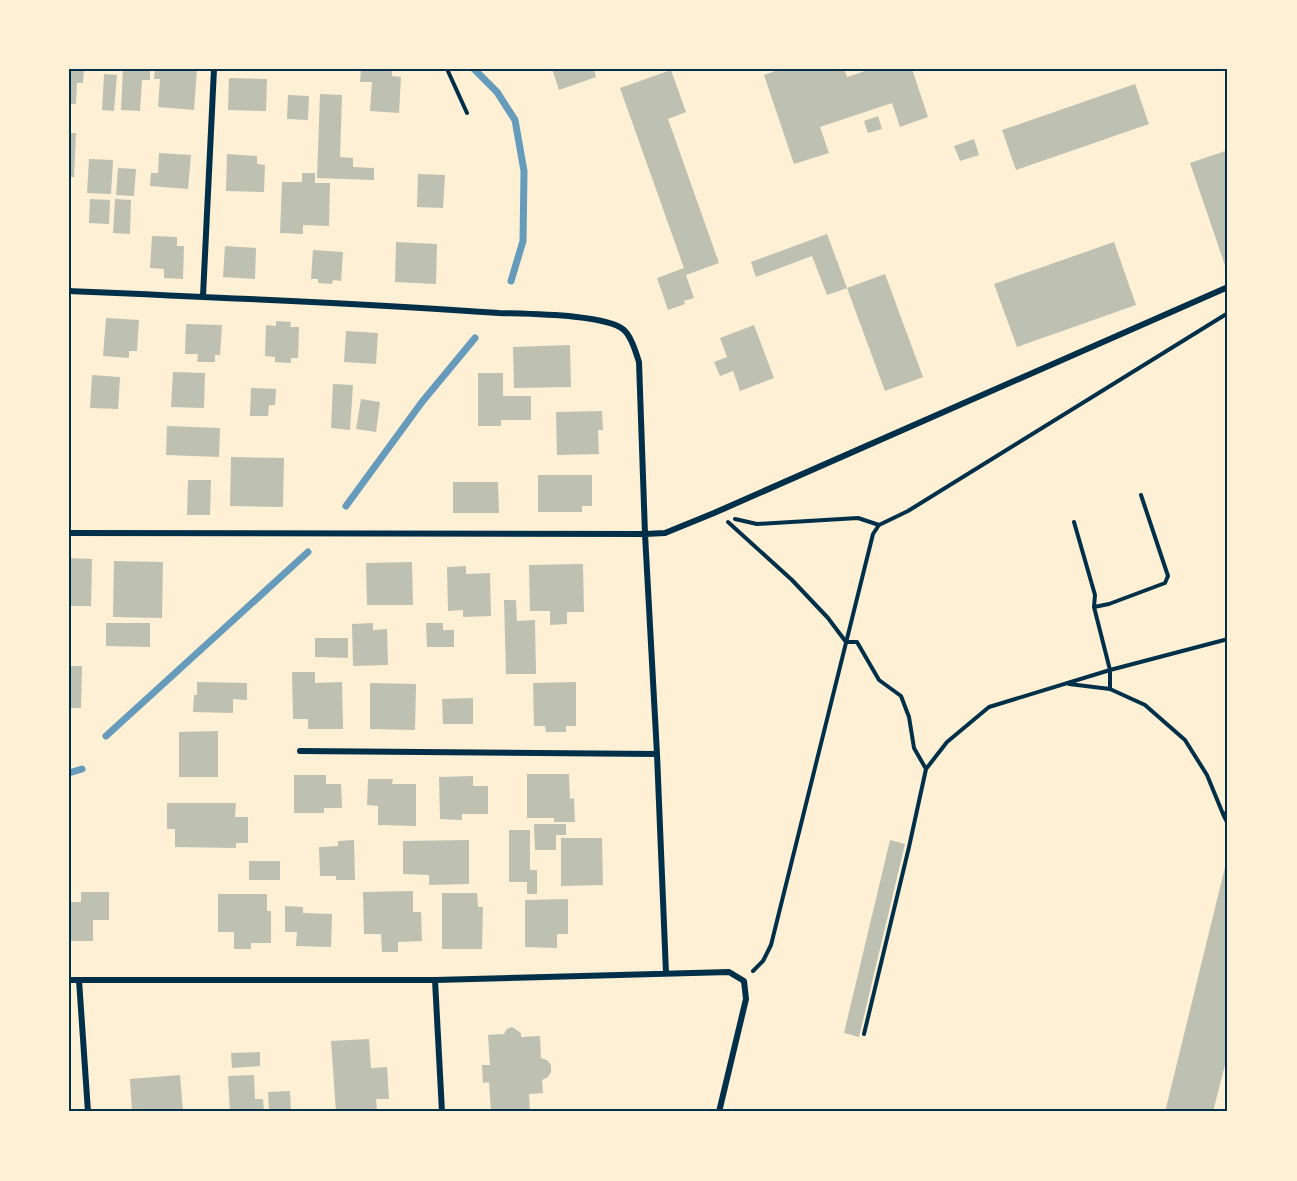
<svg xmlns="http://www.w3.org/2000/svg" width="1297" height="1181" viewBox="0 0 1297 1181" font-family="'Nunito Sans',sans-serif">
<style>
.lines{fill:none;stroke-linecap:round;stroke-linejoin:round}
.stream{stroke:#669bbc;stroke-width:7}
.building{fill:#bec0b2}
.path{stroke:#003049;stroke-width:4}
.minor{stroke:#003049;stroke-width:6}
.neatline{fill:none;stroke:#003049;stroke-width:2}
</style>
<rect width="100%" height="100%" fill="#fdf0d5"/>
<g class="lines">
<path class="stream" d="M474,69L497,92L515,120L524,171L523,241L511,281
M346,506L422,402L475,338
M106,736L308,552
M69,773L82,769"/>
</g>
<path class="building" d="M69,69H84L83,83H77L76,104H69Z
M123,69H150V80H142L140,111L121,110Z
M155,69H197L194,110L158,107L160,79H154Z
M361,69H392V76L401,77L399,113L370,111L372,82H360Z
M552,69H594L596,77L559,90Z
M781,69H844L847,77L871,69H912L928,117L900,127L892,103L820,127L829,153L794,164L764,75Z
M671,70L686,112L668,119L719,263L686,275L694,298L684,301L685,304L668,310L657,278L684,268L620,88Z
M104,74L117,75L114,111L102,110Z
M229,78L267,79L266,111L228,110Z
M1135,84L1149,124L1016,170L1002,130Z
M320,94L342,95L340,157L353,158V167L374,168V180L317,178Z
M288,95L309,96L308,120L287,119Z
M878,116L882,129L868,133L864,121Z
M69,133H76L74,177H69Z
M974,139L979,155L960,161L954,146Z
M1228,150V274L1190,163Z
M159,153L191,155L188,189L150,186L151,173H158Z
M227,154L257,156V164L265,165L264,192L226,191Z
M89,159L113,160L111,194L87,193Z
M118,168L136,169L134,196L116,195Z
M302,173H315V183H330L329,226L303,225V234L280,233L282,182H302Z
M418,174L445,175L443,208L417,207Z
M90,199L110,200L109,224L89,223Z
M115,199L131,200L130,234L113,233Z
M827,234L847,288L885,274L923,377L885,391L847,288L827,295L812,256L756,277L751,262Z
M152,236L177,237V246H184L183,279L164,278V269L150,268Z
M396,242L437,244L436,284L395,282Z
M1114,242L1136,305L1017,347L994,284Z
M225,246L256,248L255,279L223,277Z
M313,250L343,252L341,281L333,280L332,284L318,283V279H311Z
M106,318L139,320L137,351H129V358L103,356Z
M276,321L291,322L290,327H299L298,358H291V363L275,362V357L265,356L266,325L276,326Z
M186,324L222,325L220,355H215V362H197L198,354H185Z
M754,325L774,378L740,391L733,371L720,376L714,362L727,357L720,338Z
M346,331L378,333L376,364L344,362Z
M570,345L571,387L514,388L513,347Z
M173,372L205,373L204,408L171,407Z
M478,373H503V396H531V420H501V426H478Z
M92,375L120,377L118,409L90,408Z
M333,384L353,385L350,430L331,428Z
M251,388L276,389L275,405H269L268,416H250Z
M361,399L380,402L376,432L356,429Z
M602,411L603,430H598L599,454L557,455L556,412Z
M167,426L220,428L219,457L166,455Z
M231,457L284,458L283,507L230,506Z
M538,475H592V506H582V512H538Z
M188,480H211L210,515H187Z
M453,482H498L499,513H453Z
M69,558L92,559L91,606H69Z
M114,561L163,562L162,618L113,617Z
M412,562L413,605H367L366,563Z
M583,564L584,612H567V624L550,625V611H530L529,565Z
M466,566V574L490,573L491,616L463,617V610L448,611L447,567Z
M504,600H516L517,621L535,620L536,674H506Z
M106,623H150V647L106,646Z
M373,623V630L387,629L388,665L353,666L352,624Z
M426,623H443V630H454V647H427Z
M315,638H348V658L315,657Z
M69,666H82L81,708H69Z
M292,672H315V683L342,682L343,729H308V719H293Z
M197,682L247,683V700L233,699V713L193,712L194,695H197Z
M576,682V726H566V732H546L545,726H534L533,683Z
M370,683L416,684L415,730L370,729Z
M473,698V724H443L442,699Z
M218,731V777H179V732Z
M527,774H569L570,799L574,798L575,822H554V818H527Z
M294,775H326V784H341L342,808H324V813H294Z
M473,776V786H488V814H462V820L440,819L439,777Z
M368,779H393L392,784H416V826L378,825V806L367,805Z
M167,803H236L235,817H248V843H236V848L175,847V829H167Z
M534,824H566V835H556V850H535Z
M509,830H530V870H537V894H527V882H509Z
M561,838H602L603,885L561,886Z
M354,840L355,880H336V876H320L319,847L338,846V841Z
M469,840V884L429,885V875L403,874V841Z
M890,840L905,844L859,1037L844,1033Z
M1227,859L1228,1053L1213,1112H1165Z
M249,861H280V880H249Z
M413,891V912H421L422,941L398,942V952H382L381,934H364L363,892Z
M81,892H109V920H93V941H69V902H81Z
M442,893H477L478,907H483L482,949H442Z
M218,894H267V911H271V943H251V949H234V932H218Z
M568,899V934H557V948L525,947V900Z
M285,906L303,907V913L332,914L331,947L296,946L297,932H285Z
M512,1027L521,1033V1037L540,1036L541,1058L547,1060L551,1065V1072L548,1077L542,1080L543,1093L529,1094L530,1112H491L489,1082L483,1083L482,1065H490L488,1035L504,1034L507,1029Z
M369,1039L371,1068L387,1067L389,1099H376L377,1112H336L331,1041Z
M260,1052V1066L232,1068L231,1053Z
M180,1075L183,1112H132L130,1079Z
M254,1075L255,1099H263L264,1112H230L228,1076Z
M290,1091L291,1112H269L268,1092Z"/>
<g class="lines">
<path class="path" d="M447,69L467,113
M735,519L757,524L858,518L879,525
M728,522L792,580L828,618L846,642H857L879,680L901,696L909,717L914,748L926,769
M1074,522L1095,595L1094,607L1110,670L1228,639
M1094,607L1109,604L1165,583L1168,576L1141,495
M1069,684L1110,689
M1223,814L1228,824
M753,971L763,961L771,945L873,534L879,525L908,511L1228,313
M864,1034L909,847L926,769L947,742L989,707L1110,670V689L1145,705L1185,740L1207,775L1223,814L1228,812"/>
<path class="minor" d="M69,291C212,297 356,303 499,313C525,314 607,314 624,330C632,337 636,353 639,362L645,534L69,533
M203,296L214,69
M300,751L657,754
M666,973L657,754L645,534L665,533L714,513L1228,287
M69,980H435L729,972L744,981L746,999L719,1112
M79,980L88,1112
M435,980L442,1112"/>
</g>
<rect width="1297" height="1181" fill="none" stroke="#fdf0d5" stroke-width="141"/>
<rect x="70" y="70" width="1156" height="1040" class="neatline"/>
</svg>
